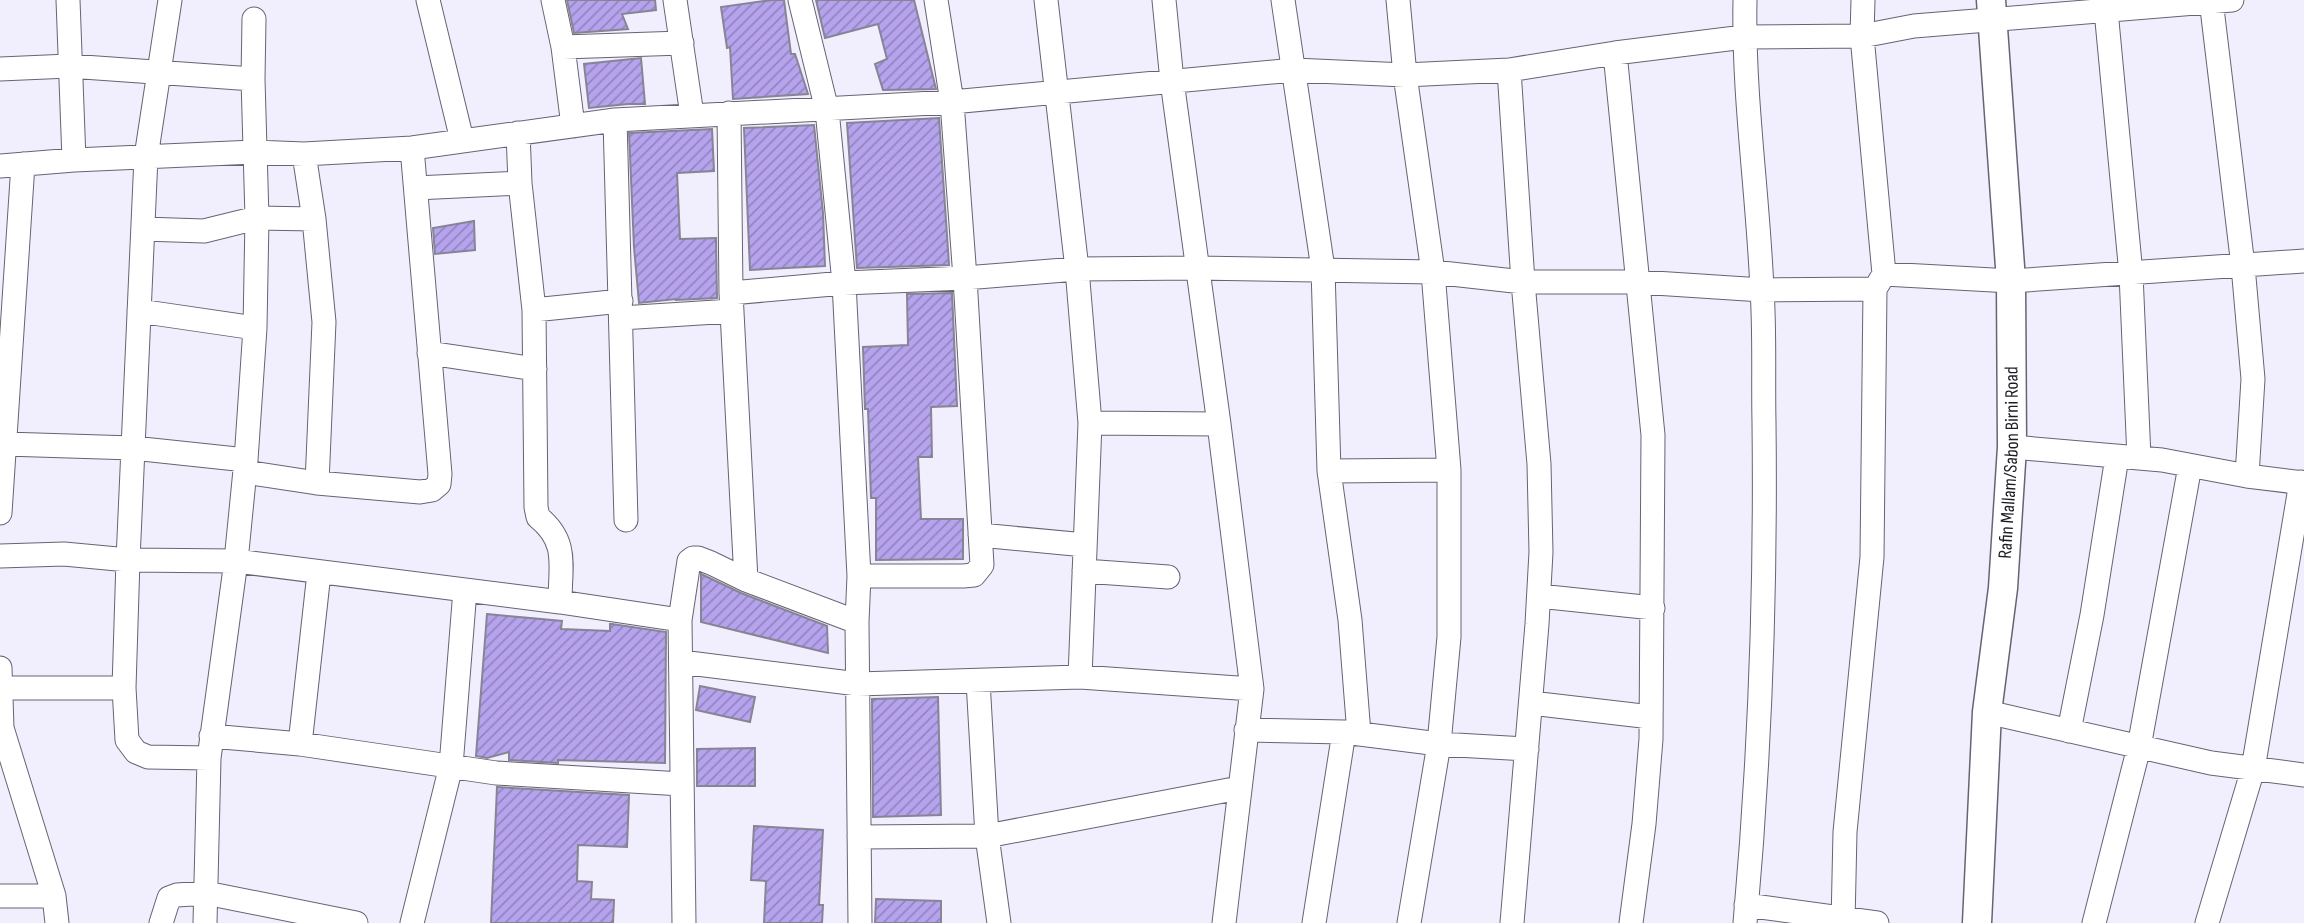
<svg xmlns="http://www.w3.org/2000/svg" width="2304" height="923" viewBox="0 0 2304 923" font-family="'Sofia Sans Condensed',sans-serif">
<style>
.building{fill:url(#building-hatch);stroke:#878494;stroke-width:2}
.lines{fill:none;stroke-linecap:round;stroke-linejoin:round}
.minor-casing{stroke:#676373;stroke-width:25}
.tertiary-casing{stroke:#676373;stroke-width:31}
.minor{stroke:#fff;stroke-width:23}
.tertiary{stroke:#fff;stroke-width:28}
.labels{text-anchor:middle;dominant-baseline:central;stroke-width:5;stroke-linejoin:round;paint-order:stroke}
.street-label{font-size:19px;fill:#1c1b21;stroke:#fefefe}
</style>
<defs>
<pattern id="building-hatch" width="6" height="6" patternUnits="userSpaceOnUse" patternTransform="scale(1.75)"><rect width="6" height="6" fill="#b6a3ed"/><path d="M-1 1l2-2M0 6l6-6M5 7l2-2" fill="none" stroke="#9384c0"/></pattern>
</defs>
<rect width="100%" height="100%" fill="#f1eefd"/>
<path class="building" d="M567,0H655L656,10L622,14L628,29L574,33Z
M772,0H784L791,54H795L808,94L733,99L730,47L727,48L721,7Z
M816,0H914L936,89L883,90L875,64L887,59L878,24L825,38Z
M641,58L645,104H628L589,108L584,64Z
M939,118L949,265L857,268L847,123Z
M814,125L823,213L825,266L750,270L744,128Z
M712,129L714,171L677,173L680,239L716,238L717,298L676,300V299L639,303L634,247L629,133Z
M474,221L475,250L435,254L433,228Z
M952,293L957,406L931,407L932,457H918L921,519H963V559L876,560V498H871L868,409H865L863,347L908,345L907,294Z
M701,574L741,593L827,626L828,653L701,622Z
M487,614L562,621L561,629L610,631V624H612L666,632L665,763L558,760V763L509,760V752L487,758L476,756Z
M700,686L755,697L750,722L696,710Z
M938,697L941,815L873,817L872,699Z
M755,748V786H697V749Z
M497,787L629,795L627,847L578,845L577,881L592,882L591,899L614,900L613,923H491Z
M754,826L823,830L819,905H823L822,923H764L766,881L751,880Z
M876,899L941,901V923H875Z"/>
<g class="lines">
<g class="minor-casing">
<path id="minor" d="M68,0L74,160
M170,0L146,157L128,560L124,688L127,740L136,752L148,757L209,758
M428,0L462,140
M553,0L563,47L573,126
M675,0L692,115
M800,0L827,110L844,283L859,576L857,622L860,923
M1046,0L1077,269L1090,423L1080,677
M1164,0L1172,81L1219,424L1252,689L1224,923
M1283,0L1323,269L1329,471L1350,620L1359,734
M1398,0L1405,75L1433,272L1449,470V637L1439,744L1409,923
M1863,0L1862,36L1884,274
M2105,0L2131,274L2139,458
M2211,0L2243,266L2253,379L2247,476
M563,47L682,43
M1615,53L1653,435L1651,739L1644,824L1631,923
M0,69L69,66L253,79
M1509,70L1523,282L1539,464L1541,552L1537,624L1512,923
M729,113L731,293L746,580
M615,120L626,520
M518,133L520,183L534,310L536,507L538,517C569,542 560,566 560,602
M304,154L314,219L324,322L317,483
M0,166L74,160L254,152L304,154L412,148L615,120L952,102L1294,70L1405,75L1509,70L1615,53L1744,37L1862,36L1914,26L2232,0
M416,188L520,183
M143,229L204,231L257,218L314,219
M731,293L844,283L965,278L1077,269L1197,268L1433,272L1523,282H1639L1762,290L1875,289L1884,274L2011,281L2304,261
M534,310L621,301
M139,311L255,328
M621,318L732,311
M429,353L535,369
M1090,423L1219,424
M5,444L133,448L246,460
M2012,447L2162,460L2247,476L2304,483
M1329,471L1449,470
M245,472L317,483L420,492L432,490L439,484L440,474L412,148
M0,513L23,164
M980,535L1085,545
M0,556L64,554L128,560L236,561L560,602L680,620
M1084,571L1168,577
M859,576H963L974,575L982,565L965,278L952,102L936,0
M1539,596L1653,608
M681,662L858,684L1080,677L1252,689
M0,668L2,728L54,896L57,923
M978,681L987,836L999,923
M0,688H124
M1531,703L1651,717
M1987,712L2211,763L2304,775
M1246,730L1344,732L1439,744L1527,749
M2069,731L2092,615L2117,457
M211,736L300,744L496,773L682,784
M300,744L319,573
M859,837L987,836L1239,788
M0,896H54
M1746,905L1877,923
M161,923L169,898L177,895L206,893L356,923
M205,923L209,758L236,561L246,460L255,328L257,218L253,79L254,19
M412,923L451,766L465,590
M684,923L680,620L689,561L693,558H698L711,563L746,580L857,622
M1314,923L1344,732
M1745,923C1760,756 1766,589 1764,422C1763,378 1765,334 1762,290C1758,193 1743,97 1745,0
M1843,923L1845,832L1872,557L1875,289
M2094,923L2139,747L2190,466
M2207,923L2253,769L2301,482"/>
</g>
<g class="tertiary-casing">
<g id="tertiary">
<path id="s1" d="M1977,923L1987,712L2003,588L2012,447L2011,281L1991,0"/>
</g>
</g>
<use href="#minor" class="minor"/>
<use href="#tertiary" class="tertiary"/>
</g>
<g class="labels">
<g class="street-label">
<text stroke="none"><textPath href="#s1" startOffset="462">Rafin Mallam/Sabon Birni Road</textPath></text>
</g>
</g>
</svg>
